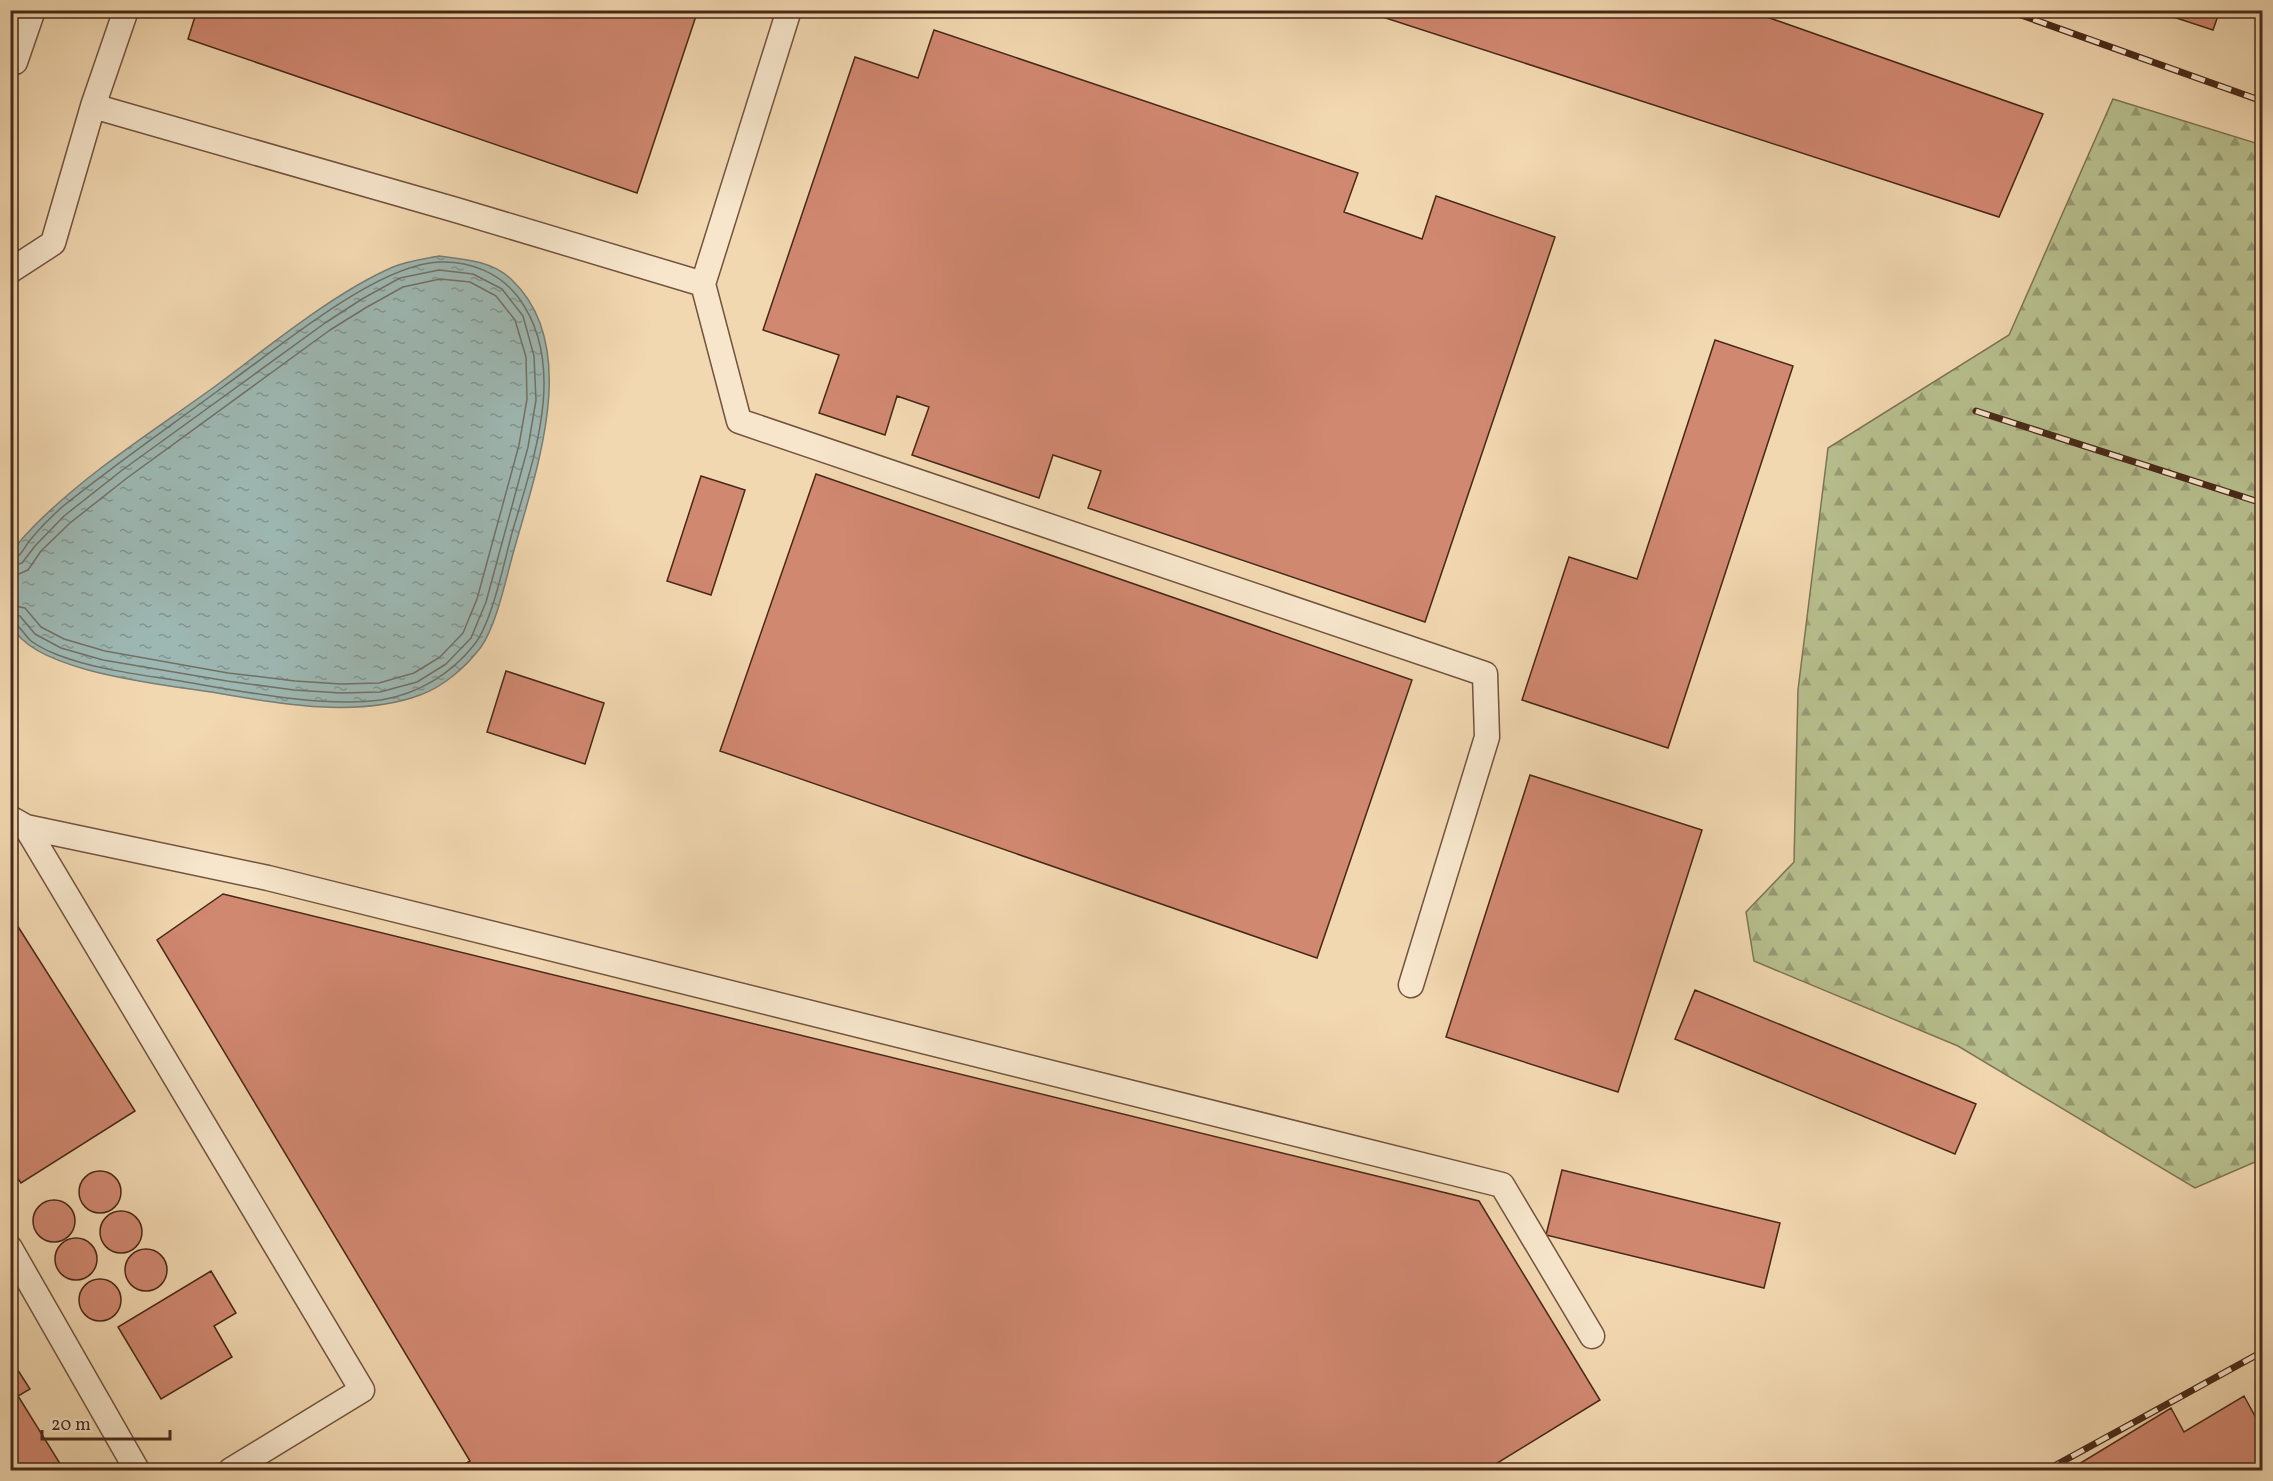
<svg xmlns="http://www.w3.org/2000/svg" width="2273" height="1481" viewBox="0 0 2273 1481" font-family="Vollkorn,serif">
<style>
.forest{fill:url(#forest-firs);stroke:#807453;stroke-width:1.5}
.water{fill:url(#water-ripples);stroke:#7b7e75;stroke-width:1.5}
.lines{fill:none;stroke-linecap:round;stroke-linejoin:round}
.shore{stroke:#727066;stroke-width:1.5}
.building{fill:#d18871;stroke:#482818;stroke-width:1.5}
.lane-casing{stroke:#72543e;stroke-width:27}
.lane{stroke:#f7e6cc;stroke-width:24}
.rail-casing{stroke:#482818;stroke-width:7}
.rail{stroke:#f7e6cc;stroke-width:4.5;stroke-dasharray:14;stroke-linecap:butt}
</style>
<defs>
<pattern id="forest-firs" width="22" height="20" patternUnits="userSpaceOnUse" patternTransform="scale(1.5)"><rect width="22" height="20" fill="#b7bf8e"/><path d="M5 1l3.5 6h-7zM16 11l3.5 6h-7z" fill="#979b73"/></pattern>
<pattern id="water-ripples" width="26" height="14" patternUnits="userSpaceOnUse" patternTransform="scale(1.5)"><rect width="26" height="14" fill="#9db8b3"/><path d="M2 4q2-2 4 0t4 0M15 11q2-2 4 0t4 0" fill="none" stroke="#829691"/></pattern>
</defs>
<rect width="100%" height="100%" fill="#f2d8b1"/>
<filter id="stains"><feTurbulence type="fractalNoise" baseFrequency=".00333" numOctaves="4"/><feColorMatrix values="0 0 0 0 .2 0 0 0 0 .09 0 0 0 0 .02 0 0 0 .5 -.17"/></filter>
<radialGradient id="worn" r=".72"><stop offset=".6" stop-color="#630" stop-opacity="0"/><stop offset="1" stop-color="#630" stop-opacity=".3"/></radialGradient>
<path class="forest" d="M2113,99L2262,145V1159L2195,1188L1958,1046L1754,961L1746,912L1794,862L1798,690L1828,448L2009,335Z"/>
<path class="water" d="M439,256C464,259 493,261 512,280C582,347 536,471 514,550C506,578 497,624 481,647C466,667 443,687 420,695C359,718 279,704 217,693C169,685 34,673 12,626C10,622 9,562 11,556C14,545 28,533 35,525C87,473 150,433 210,390C265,350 331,294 393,267C407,261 424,259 439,256Z"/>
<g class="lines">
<path class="shore" d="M10,559C13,558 15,558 17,557C23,553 26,544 31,539C40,528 51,517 62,507C114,465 169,427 223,387C276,350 376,264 440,262C470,261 500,273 518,297C569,365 533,460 512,533C504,562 492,623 474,645C451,674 418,694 381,700C320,708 235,690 174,680C136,674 94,669 58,655C50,652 38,646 31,641C23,634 21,625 10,621
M10,566L22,563L35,546L64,516L121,471L325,323L362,299L400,278L439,270L473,274L502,289L523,316L534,356L536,400L528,447L486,602L471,638L446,664L417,682L380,692L341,693L294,690L227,681L103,660L61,648L35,634L20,616L10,614
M10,575L19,574L28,570L41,551L70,523L127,478L330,330L367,307L403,287L440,279L470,282L496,296L515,320L526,357L527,399L519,445L477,599L463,633L440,657L414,673L379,683L341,684L295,681L228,673L105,651L64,639L41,627L25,608L10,605"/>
</g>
<path class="building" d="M197,10H698L637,193L188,39Z
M1361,10H1747L2043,114L1999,217Z
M2152,10H2220L2213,30Z
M934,30L1358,173L1344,212L1422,239L1436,196L1555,237L1425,622L1088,508L1101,471L1053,455L1039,498L912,455L929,407L897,396L885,435L819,413L839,355L763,330L855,57L918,78Z
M1715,340L1793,366L1668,748L1522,700L1569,557L1637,579Z
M816,474L1412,680L1317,958L720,751Z
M701,476L745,490L711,595L667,581Z
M506,671L604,703L585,764L487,732Z
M1530,775L1702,830L1618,1092L1446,1037Z
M223,894L1479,1201L1600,1400L1486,1470H455L470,1461L157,940Z
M10,914L135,1111L21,1183L10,1167Z
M1695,990L1976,1104L1955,1154L1675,1039Z
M1562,1170L1780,1223L1764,1288L1546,1235Z
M79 1192a21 21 0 1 1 42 0a21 21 0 1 1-42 0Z
M33 1221a21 21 0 1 1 42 0a21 21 0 1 1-42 0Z
M100 1232a21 21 0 1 1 42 0a21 21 0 1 1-42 0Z
M55 1259a21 21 0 1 1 42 0a21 21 0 1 1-42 0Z
M125 1270a21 21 0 1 1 42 0a21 21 0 1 1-42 0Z
M211,1271L236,1313L214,1326L232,1357L161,1399L118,1327Z
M79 1300a21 21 0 1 1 42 0a21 21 0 1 1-42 0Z
M10,1358L30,1389L18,1396L64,1470H10Z
M2244,1396L2262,1429V1470H2069L2171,1408L2184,1432Z"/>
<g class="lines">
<g class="lane-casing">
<path id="lane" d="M10,60L15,62L33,10
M93,106L456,210L703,284L739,421L1485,674L1487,737L1411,985
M10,271L53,243L93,106L126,10
M703,284L789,10
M10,818L26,827L362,1390L231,1470
M26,827L268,878L1502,1185L1592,1336
M10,1248L137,1470"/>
</g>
<use href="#lane" class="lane"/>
<g class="rail-casing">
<path id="rail" d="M2007,10L2262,101
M1976,411L2262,503
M2047,1470L2262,1352"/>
</g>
<use href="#rail" class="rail"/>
</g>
<rect width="2273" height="1481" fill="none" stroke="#f2d8b1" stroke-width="36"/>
<rect x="12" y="12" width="2249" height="1457" fill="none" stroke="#482818" stroke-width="3"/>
<rect x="18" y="18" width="2237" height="1445" fill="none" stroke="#482818" stroke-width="1.5"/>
<path d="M42 1430v9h128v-9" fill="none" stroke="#482818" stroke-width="3"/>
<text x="51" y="1430" font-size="18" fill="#482818" stroke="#f7e6cc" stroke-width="4.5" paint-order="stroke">20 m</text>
<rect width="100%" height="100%" filter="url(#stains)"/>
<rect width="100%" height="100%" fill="url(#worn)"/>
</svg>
